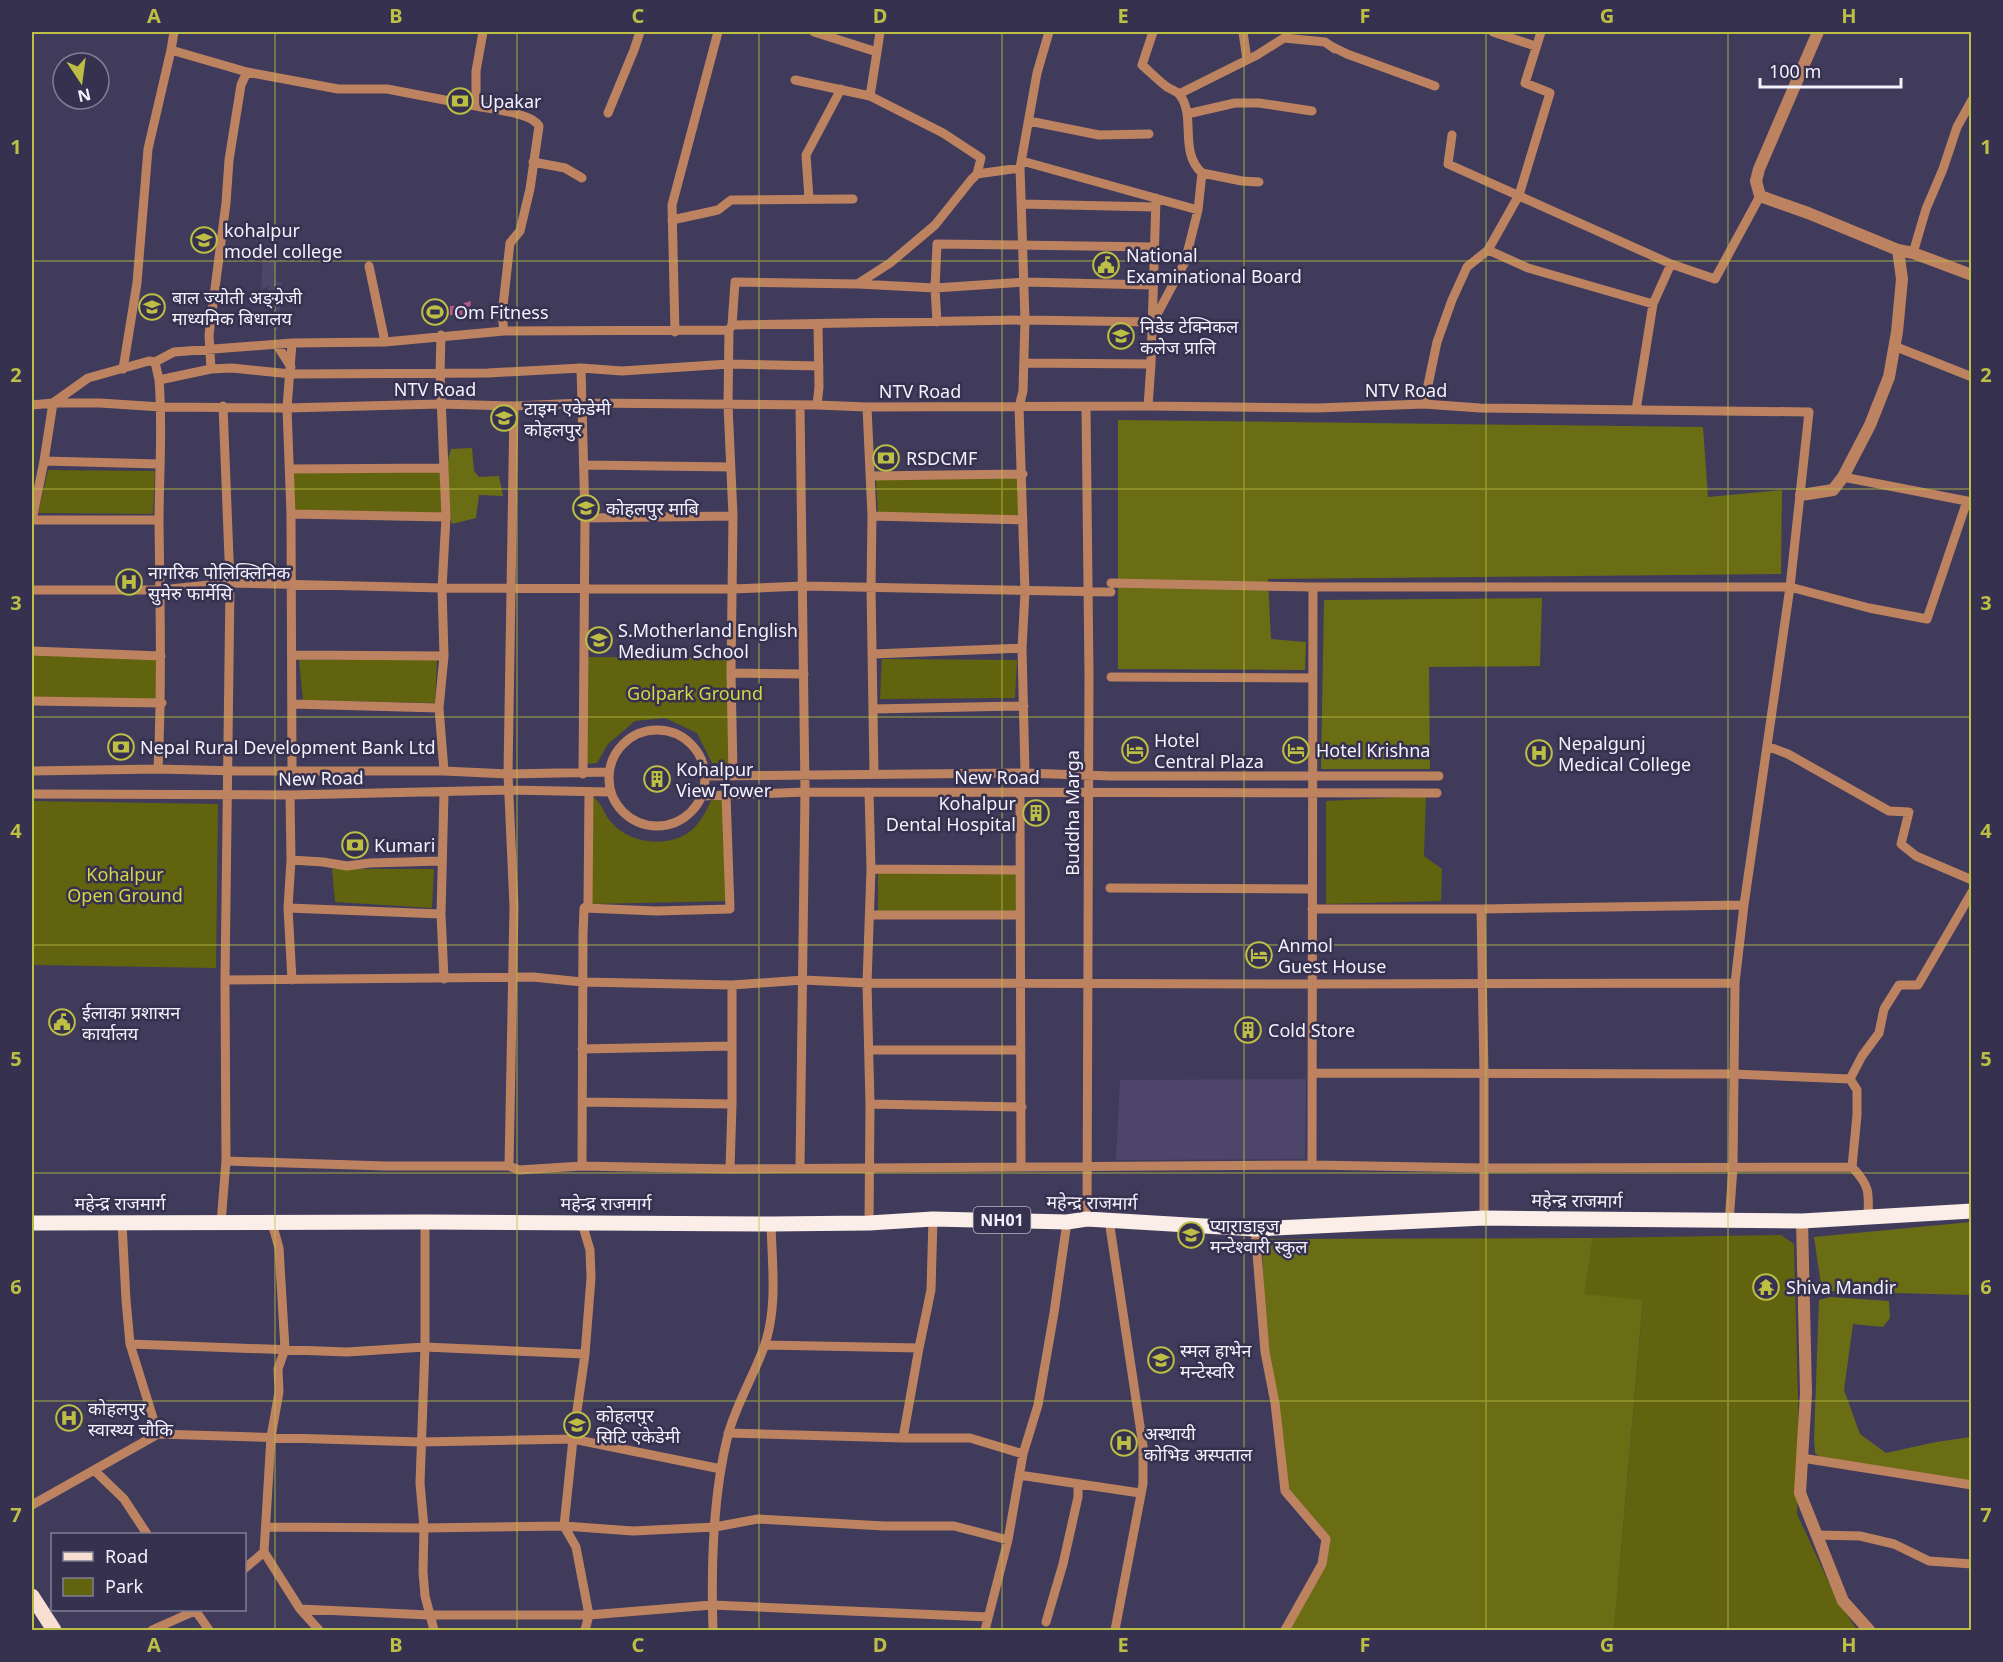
<svg xmlns="http://www.w3.org/2000/svg" width="2003" height="1662" viewBox="0 0 2003 1662" font-family="'Noto Sans','Noto Sans Devanagari',sans-serif">
<style>
.built{fill:#4d466a}
.green{fill:#61630e}
.forest{fill:#6b6d15}
.water{fill:#b75a88}
.lines{fill:none;stroke-linecap:round;stroke-linejoin:round}
.minor{stroke:#bd8361;stroke-width:9}
.tertiary{stroke:#bd8361;stroke-width:12}
.primary{stroke:#f7ded1;stroke-width:15}
.trunk{stroke:#fbeee8;stroke-width:15}
.grid{fill:none;stroke:#bcbf44;stroke-width:1.5;stroke-opacity:0.55}
.labels{text-anchor:middle;dominant-baseline:central;stroke-width:5;stroke-linejoin:round;paint-order:stroke}
.shield{fill:#36314f;stroke:#bab7c8;stroke-width:1.5}
.shield-label{font-size:16px;font-weight:bold;fill:#f2f1fc}
.poi-label{font-size:18px;fill:#f2f1fc;stroke:#36314f;text-anchor:start}
.street-label{font-size:18px;fill:#f2f1fc;stroke:#36314f}
.park-label{font-size:18px;fill:#d3d748;stroke:#36314f}
.neatline{fill:none;stroke:#bcbf44;stroke-width:2}
.grid-label{font-size:20px;text-anchor:middle;font-weight:bold;fill:#bcbf44}
</style>
<rect width="100%" height="100%" fill="#403b5a"/>
<path class="built" d="M263,253H276L273,280L282,283L278,330L274,329V297L269,295L268,286L261,290Z
M1306,1079L1305,1159L1116,1160L1120,1080Z"/>
<path class="green" d="M441,468L443,515L293,512L292,471Z
M48,470L155,471L153,514L38,513Z
M1020,478L1018,516L878,513L876,480Z
M32,651L161,656L162,703L32,701Z
M584,657L731,658L730,764L712,763L697,733L665,718L635,721L608,744L597,763L585,764Z
M882,659L1017,660L1015,698L880,699Z
M299,660H437L435,703L303,700Z
M592,796C603,804 603,813 611,822C628,843 665,848 688,833C699,825 706,812 712,799H726L730,901L592,904Z
M1426,796L1424,856L1442,869L1441,901L1326,904V801Z
M32,801L218,804L216,968L32,965Z
M332,869H434L432,908L335,902Z
M878,872L1017,873L1018,913L878,912Z
M1781,1235L1794,1244L1799,1439L1797,1514L1837,1600L1857,1630H1614L1643,1301L1583,1294L1593,1238Z"/>
<path class="forest" d="M1118,420L1703,427L1708,497L1782,490L1781,574L1268,579L1271,639L1306,642L1305,670L1118,669Z
M472,448L474,471L479,477L499,476L503,496L479,495L476,518L452,524C445,501 443,472 451,449Z
M1542,598L1540,666L1429,667L1430,769H1321L1324,600Z
M1971,1222V1295L1822,1291L1814,1237Z
M1593,1238L1584,1294L1643,1300L1614,1630H1285L1322,1564L1326,1539L1285,1491L1265,1352L1262,1239Z
M1830,1297L1889,1301L1890,1318L1883,1327L1853,1324L1844,1390L1860,1434L1886,1453L1936,1442L1971,1437V1482L1821,1458L1815,1453L1814,1439L1819,1300Z"/>
<path class="water" d="M471,301L469,316L450,315V306H461L464,303Z"/>
<g class="lines">
<path class="minor" d="M814,32L877,52L870,96L943,133L981,158L977,174L1020,168
M1243,32L1247,60
M1493,32L1535,46
M1331,46L1347,54L1435,86
M171,50L247,72L338,89H387L476,106V71L483,32
M877,52L880,32
M795,80L870,96
M1179,94L1257,55L1284,38L1325,42L1335,49
M476,106C491,109 532,113 539,126L530,189L520,231L510,243L502,315L504,331
M608,113L634,50L640,32
M1187,114L1235,103H1259L1312,111
M1029,121L1099,135L1149,134
M1452,135L1448,164L1671,264L1715,279L1760,196
M1022,161L1198,210
M533,162L565,168L582,178
M1202,173L1242,181L1259,182
M809,199L806,155L841,89
M1022,204L1155,207
M672,220L718,210L731,200L853,199
M1488,250L1528,268L1653,304
M1913,253L1926,209L1943,169L1957,127L1972,100
M369,266L385,342
M859,283L890,263L935,225L971,180L977,174
M937,322L935,288L937,244L1154,247
M732,325L1025,320L1153,322L1185,262L1198,210L1202,173C1178,151 1197,115 1179,94C1176,91 1170,89 1167,87C1158,80 1150,72 1142,65L1153,32
M675,332L672,205L718,32
M441,335L440,373L446,517L442,588L444,656L439,708L444,771
M277,345L291,367
M1894,346L1972,377
M155,362L174,352L292,343L385,342L504,331L729,330
M1024,363L1151,364
M581,368L585,518L583,774
M123,369L137,283L148,149L171,50L174,32
M211,369L209,335L226,203L229,160L241,85L247,72
M1424,404L1437,342L1452,300L1467,267L1488,250L1519,195L1550,93L1525,83L1541,32
M32,405L53,403H100L161,407L287,408L441,404L514,406L582,403L817,405L867,407L1148,406L1317,408L1424,404L1480,408L1809,412L1790,587L1744,905L1735,983L1733,1168L1729,1222
M800,405L805,792L800,1168
M817,405L819,387L818,324
M1148,406L1151,364L1156,198
M867,407L872,516L871,587L874,774
M1086,407L1089,674L1087,1219
M1636,410L1653,304L1671,264
M44,461L159,464
M584,465L730,467
M290,469L444,468
M871,476L1023,474
M1843,477L1972,502
M291,514L446,517
M872,516L1023,520
M585,518L733,516
M159,520H32L44,461L53,403L88,378L149,361L155,362L159,380L211,369L232,368L291,374L488,373L581,368L622,371L729,364L819,366
M1111,583L1313,587H1790L1869,608L1927,619L1967,501
M32,590H160L230,583L442,588L732,589L803,586L1111,592
M32,651L161,656
M873,654L1022,648
M292,655L444,656
M731,673L804,674
M1111,677L1311,678
M32,701L162,703
M292,704L439,708
M873,709L1024,706
M609 778a48 48 0 1 1 96 0a48 48 0 1 1-96 0Z
M1767,746L1788,754L1889,811L1909,812L1901,844L1916,856L1972,880
M158,769C162,687 160,604 159,522C159,474 163,427 159,380
M32,771L158,769L238,771H444L508,774L608,772
M292,771L291,514L287,408L292,343
M1025,773L1022,648L1025,592L1019,407L1023,391L1025,320L1020,168L1037,73L1049,32
M733,774L731,673L733,516L728,405L729,330L732,325L735,282L858,284L935,288L1024,282L1153,285
M705,776L1025,773L1110,776H1439
M869,792L871,869L867,983L870,1104L869,1223
M444,793L441,914L444,979
M1020,793L1021,1167
M32,794L290,795L509,790L610,792
M290,795L291,860L288,908L292,980
M702,796L805,792L1437,793
M291,860L323,862L347,866L370,863L441,861
M871,869L1020,870
M1110,888L1312,889
M288,908L441,914
M584,908L656,911L730,909L726,795
M1312,909H1481L1744,905
M1481,909L1484,1074V1218
M870,915H1020
M225,980L533,977L582,982L732,985L803,980L867,983L1313,984L1735,983
M582,1049L732,1046
M869,1050H1021
M1313,1073L1733,1074L1850,1079L1857,1090V1115L1852,1167
M1850,1079L1862,1056L1879,1033L1884,1009L1899,985H1918L1972,892
M582,1102L732,1104
M870,1104L1022,1107
M226,1161L386,1166H509L519,1170L582,1166L730,1169L1312,1165L1483,1168L1852,1167C1870,1186 1869,1192 1868,1217
M1312,1165L1313,587
M509,1166L514,907L508,774L514,406
M582,1166L583,934L584,908L588,905L589,793
M730,1169L732,1104V985
M1109,1220L1143,1446V1484L1115,1630
M425,1222V1347L420,1483L424,1528L423,1572L425,1596L434,1630
M122,1223L126,1300L130,1344L158,1434
M221,1223L226,1161L225,980L230,583L223,406
M582,1223L590,1250L591,1278L585,1354L573,1439L564,1526L576,1547L589,1615L585,1630
M1255,1229L1265,1352L1275,1403L1285,1491L1326,1539L1322,1564L1285,1630
M130,1344L347,1352L425,1347L585,1354
M765,1345L919,1348
M728,1433L903,1438H970L1023,1454
M903,1438L919,1348L931,1290L933,1219
M1802,1458L1972,1485
M94,1470L124,1499L147,1534
M1019,1475L1140,1493
M32,1505L158,1434L421,1442L573,1439L721,1469
M267,1527L424,1528L564,1526L633,1531L715,1527L758,1519L884,1526H954L1008,1540
M1816,1535L1860,1536L1894,1544L1929,1561L1972,1564
M264,1552L300,1609L319,1630
M244,1569L264,1552L271,1437L279,1392L278,1369L285,1349L279,1248L272,1223
M300,1609L429,1615H589L712,1605L988,1617
M195,1610L209,1630
M1046,1622L1063,1564L1078,1497V1485
M152,1630L197,1610
M713,1630C711,1569 713,1494 728,1435C735,1407 754,1375 764,1347C778,1308 772,1264 771,1224
M985,1630L1008,1540L1023,1454L1038,1405L1054,1313L1067,1222"/>
<path class="tertiary" d="M1818,32L1759,169L1756,181L1760,196L1808,213L1898,250L1913,253L1972,275
M1801,495L1833,490L1843,477L1870,425L1889,377L1897,332L1902,279L1898,250
M1802,1221L1806,1393L1800,1493L1843,1601L1869,1630"/>
<path class="primary" d="M32,1596L54,1630"/>
<path class="trunk" d="M32,1223L425,1222L771,1224L869,1223L933,1219L1067,1222L1087,1219L1255,1229L1484,1218L1802,1221L1972,1211"/>
</g>
<path class="grid" d="M275,32V1630M517,32V1630M759,32V1630M1002,32V1630M1244,32V1630M1486,32V1630M1728,32V1630M32,261H1972M32,489H1972M32,717H1972M32,945H1972M32,1173H1972M32,1401H1972"/>
<defs>
<g id="bank-ring" transform="scale(1.35)"><circle r="9.5" fill="#36314f" stroke="#bcbf44" stroke-width="1.5"/><path d="M-6-4H6V4H-6ZM0-2.3a2.3 2.3 0 1 0 0 4.6a2.3 2.3 0 1 0 0-4.6Z" fill="#bcbf44"/></g>
<g id="school-ring" transform="scale(1.35)"><circle r="9.5" fill="#36314f" stroke="#bcbf44" stroke-width="1.5"/><path d="M0-5L7-2L0 1L-7-2ZM-4 1L0 2.5L4 1V4Q0 6-4 4Z" fill="#bcbf44"/></g>
<g id="civic-ring" transform="scale(1.35)"><circle r="9.5" fill="#36314f" stroke="#bcbf44" stroke-width="1.5"/><path d="M-.6-6.5H3V-4.5H.6V-3L4-1V1h2V6H-6V1h2V-1L-.6-3ZM-1.2 2.5V6h2.4V2.5Z" fill="#bcbf44"/></g>
<g id="stadium-ring" transform="scale(1.35)"><circle r="9.5" fill="#36314f" stroke="#bcbf44" stroke-width="1.5"/><path d="M0-5a6.5 5 0 1 0 0 10a6.5 5 0 1 0 0-10ZM-3.5-1.8h7v3.6h-7Z" fill="#bcbf44"/></g>
<g id="hospital-ring" transform="scale(1.35)"><circle r="9.5" fill="#36314f" stroke="#bcbf44" stroke-width="1.5"/><path d="M-5-5h3v3.5h4V-5h3V5h-3V1.5h-4V5h-3Z" fill="#bcbf44"/></g>
<g id="hotel-ring" transform="scale(1.35)"><circle r="9.5" fill="#36314f" stroke="#bcbf44" stroke-width="1.5"/><path d="M-6-4.5h1.5V1H6V5H4.5V3h-9V5H-6ZM-4 0a1.8 1.8 0 1 1 3.6 0ZM.5 0V-2.5h3Q6-2.5 6 0Z" fill="#bcbf44"/></g>
<g id="building-ring" transform="scale(1.35)"><circle r="9.5" fill="#36314f" stroke="#bcbf44" stroke-width="1.5"/><path d="M-4-6H4V6H1V3H-1V6H-4ZM-2.5-4.3h1.7v1.8h-1.7ZM.8-4.3h1.7v1.8H.8ZM-2.5-1h1.7V.8h-1.7ZM.8-1h1.7V.8H.8Z" fill="#bcbf44"/></g>
<g id="temple-ring" transform="scale(1.35)"><circle r="9.5" fill="#36314f" stroke="#bcbf44" stroke-width="1.5"/><path d="M0-6L5-2H3V0L6.5 2.5H4V6H1.5V3h-3V6H-4V2.5H-6.5L-3 0V-2H-5Z" fill="#bcbf44"/></g>
</defs>
<g fill-rule="evenodd">
<use href="#bank-ring" x="460" y="101"/>
<use href="#school-ring" x="204" y="240"/>
<use href="#civic-ring" x="1106" y="265"/>
<use href="#school-ring" x="152" y="307"/>
<use href="#stadium-ring" x="435" y="312"/>
<use href="#school-ring" x="1121" y="336"/>
<use href="#school-ring" x="504" y="418"/>
<use href="#bank-ring" x="886" y="458"/>
<use href="#school-ring" x="586" y="508"/>
<use href="#hospital-ring" x="129" y="582"/>
<use href="#school-ring" x="599" y="640"/>
<use href="#bank-ring" x="121" y="747"/>
<use href="#hotel-ring" x="1135" y="750"/>
<use href="#hotel-ring" x="1296" y="750"/>
<use href="#hospital-ring" x="1539" y="753"/>
<use href="#building-ring" x="657" y="779"/>
<use href="#building-ring" x="1036" y="813"/>
<use href="#bank-ring" x="355" y="845"/>
<use href="#hotel-ring" x="1259" y="955"/>
<use href="#civic-ring" x="62" y="1022"/>
<use href="#building-ring" x="1248" y="1030"/>
<use href="#school-ring" x="1191" y="1235"/>
<use href="#temple-ring" x="1766" y="1287"/>
<use href="#school-ring" x="1161" y="1360"/>
<use href="#hospital-ring" x="69" y="1418"/>
<use href="#school-ring" x="577" y="1425"/>
<use href="#hospital-ring" x="1124" y="1443"/>
</g>
<g class="labels">
<rect class="shield" x="973.5" y="1207" width="57" height="26" rx="4.5"/>
<g class="shield-label">
<text x="1002" y="1220">NH01</text>
</g>
<g class="poi-label">
<text x="480" y="101">Upakar</text>
<text x="224" y="230">kohalpur<tspan x="224" dy="21">model college</tspan></text>
<text x="1126" y="255">National<tspan x="1126" dy="21">Examinational Board</tspan></text>
<text x="172" y="297">बाल ज्योती अङ्ग्रेजी<tspan x="172" dy="21">माध्यमिक बिधालय</tspan></text>
<text x="454" y="312">Om Fitness</text>
<text x="1140" y="326">निडेड टेक्निकल<tspan x="1140" dy="21">कलेज प्रालि</tspan></text>
<text x="524" y="408">टाइम एकेडेमी<tspan x="524" dy="21">कोहलपुर</tspan></text>
<text x="906" y="458">RSDCMF</text>
<text x="606" y="508">कोहलपुर माबि</text>
<text x="148" y="572">नागरिक पोलिक्लिनिक<tspan x="148" dy="21">सुमेरु फार्मेसि</tspan></text>
<text x="618" y="630">S.Motherland English<tspan x="618" dy="21">Medium School</tspan></text>
<text x="1154" y="740">Hotel<tspan x="1154" dy="21">Central Plaza</tspan></text>
<text x="1558" y="743">Nepalgunj<tspan x="1558" dy="21">Medical College</tspan></text>
<text x="140" y="747">Nepal Rural Development Bank Ltd</text>
<text x="1316" y="750">Hotel Krishna</text>
<text x="676" y="769">Kohalpur<tspan x="676" dy="21">View Tower</tspan></text>
<text x="1016" y="803" text-anchor="end">Kohalpur<tspan x="1016" dy="21">Dental Hospital</tspan></text>
<text x="374" y="845">Kumari</text>
<text x="1278" y="945">Anmol<tspan x="1278" dy="21">Guest House</tspan></text>
<text x="82" y="1012">ईलाका प्रशासन<tspan x="82" dy="21">कार्यालय</tspan></text>
<text x="1268" y="1030">Cold Store</text>
<text x="1210" y="1225">प्याराडाइज<tspan x="1210" dy="21">मन्टेश्वारी स्कुल</tspan></text>
<text x="1786" y="1287">Shiva Mandir</text>
<text x="1180" y="1350">स्मल हाभेन<tspan x="1180" dy="21">मन्टेस्वरि</tspan></text>
<text x="88" y="1408">कोहलपुर<tspan x="88" dy="21">स्वास्थ्य चौकि</tspan></text>
<text x="596" y="1415">कोहलपुर<tspan x="596" dy="21">सिटि एकेडेमी</tspan></text>
<text x="1144" y="1433">अस्थायी<tspan x="1144" dy="21">कोभिड अस्पताल</tspan></text>
</g>
<g class="street-label">
<text x="435" y="389">NTV Road</text>
<text x="1406" y="390">NTV Road</text>
<text x="920" y="391">NTV Road</text>
<text x="997" y="777">New Road</text>
<text transform="translate(321 778) rotate(-1)">New Road</text>
<text transform="translate(1072 813) rotate(-90)">Buddha Marga</text>
<text transform="translate(1577 1200) rotate(1)">महेन्द्र राजमार्ग</text>
<text transform="translate(1092 1202) rotate(1)">महेन्द्र राजमार्ग</text>
<text x="120" y="1203">महेन्द्र राजमार्ग</text>
<text x="606" y="1203">महेन्द्र राजमार्ग</text>
</g>
<g class="park-label">
<text x="695" y="693">Golpark Ground</text>
<text x="125" y="874">Kohalpur<tspan x="125" dy="21">Open Ground</tspan></text>
</g>
</g>
<rect width="2003" height="1662" fill="none" stroke="#36314f" stroke-width="66"/>
<rect x="51" y="1533" width="195" height="78" fill="#36314f" stroke="#817e94" stroke-width="1.5"/>
<rect x="63" y="1552" width="30" height="9" fill="#f7ded1" stroke="#817e94" stroke-width="1.5"/>
<text x="105" y="1563" font-size="18" fill="#f2f1fc">Road</text>
<rect x="63" y="1578" width="30" height="18" fill="#61630e" stroke="#817e94" stroke-width="1.5"/>
<text x="105" y="1593" font-size="18" fill="#f2f1fc">Park</text>
<g transform="translate(81 81) rotate(167)"><circle r="28" fill="#36314f" stroke="#817e94" stroke-width="1.5"/>
<path d="M0-4.5L10 22L0 15L-10 22Z" fill="#bcbf44"/>
<text y="-9" font-size="16" font-weight="bold" text-anchor="middle" fill="#f2f1fc">N</text>
</g>
<path d="M1760 78v9h141v-9" fill="none" stroke="#f2f1fc" stroke-width="3"/>
<text x="1769" y="78" font-size="18" fill="#f2f1fc" stroke="#36314f" stroke-width="4.5" paint-order="stroke">100 m</text>
<rect x="33" y="33" width="1937" height="1596" class="neatline"/>
<g class="grid-label">
<text x="154" y="23">A</text>
<text x="396" y="23">B</text>
<text x="638" y="23">C</text>
<text x="880" y="23">D</text>
<text x="1123" y="23">E</text>
<text x="1365" y="23">F</text>
<text x="1607" y="23">G</text>
<text x="1849" y="23">H</text>
<text x="16" y="154">1</text>
<text x="1986" y="154">1</text>
<text x="16" y="382">2</text>
<text x="1986" y="382">2</text>
<text x="16" y="610">3</text>
<text x="1986" y="610">3</text>
<text x="16" y="838">4</text>
<text x="1986" y="838">4</text>
<text x="16" y="1066">5</text>
<text x="1986" y="1066">5</text>
<text x="16" y="1294">6</text>
<text x="1986" y="1294">6</text>
<text x="16" y="1522">7</text>
<text x="1986" y="1522">7</text>
<text x="154" y="1652">A</text>
<text x="396" y="1652">B</text>
<text x="638" y="1652">C</text>
<text x="880" y="1652">D</text>
<text x="1123" y="1652">E</text>
<text x="1365" y="1652">F</text>
<text x="1607" y="1652">G</text>
<text x="1849" y="1652">H</text>
</g>
</svg>
